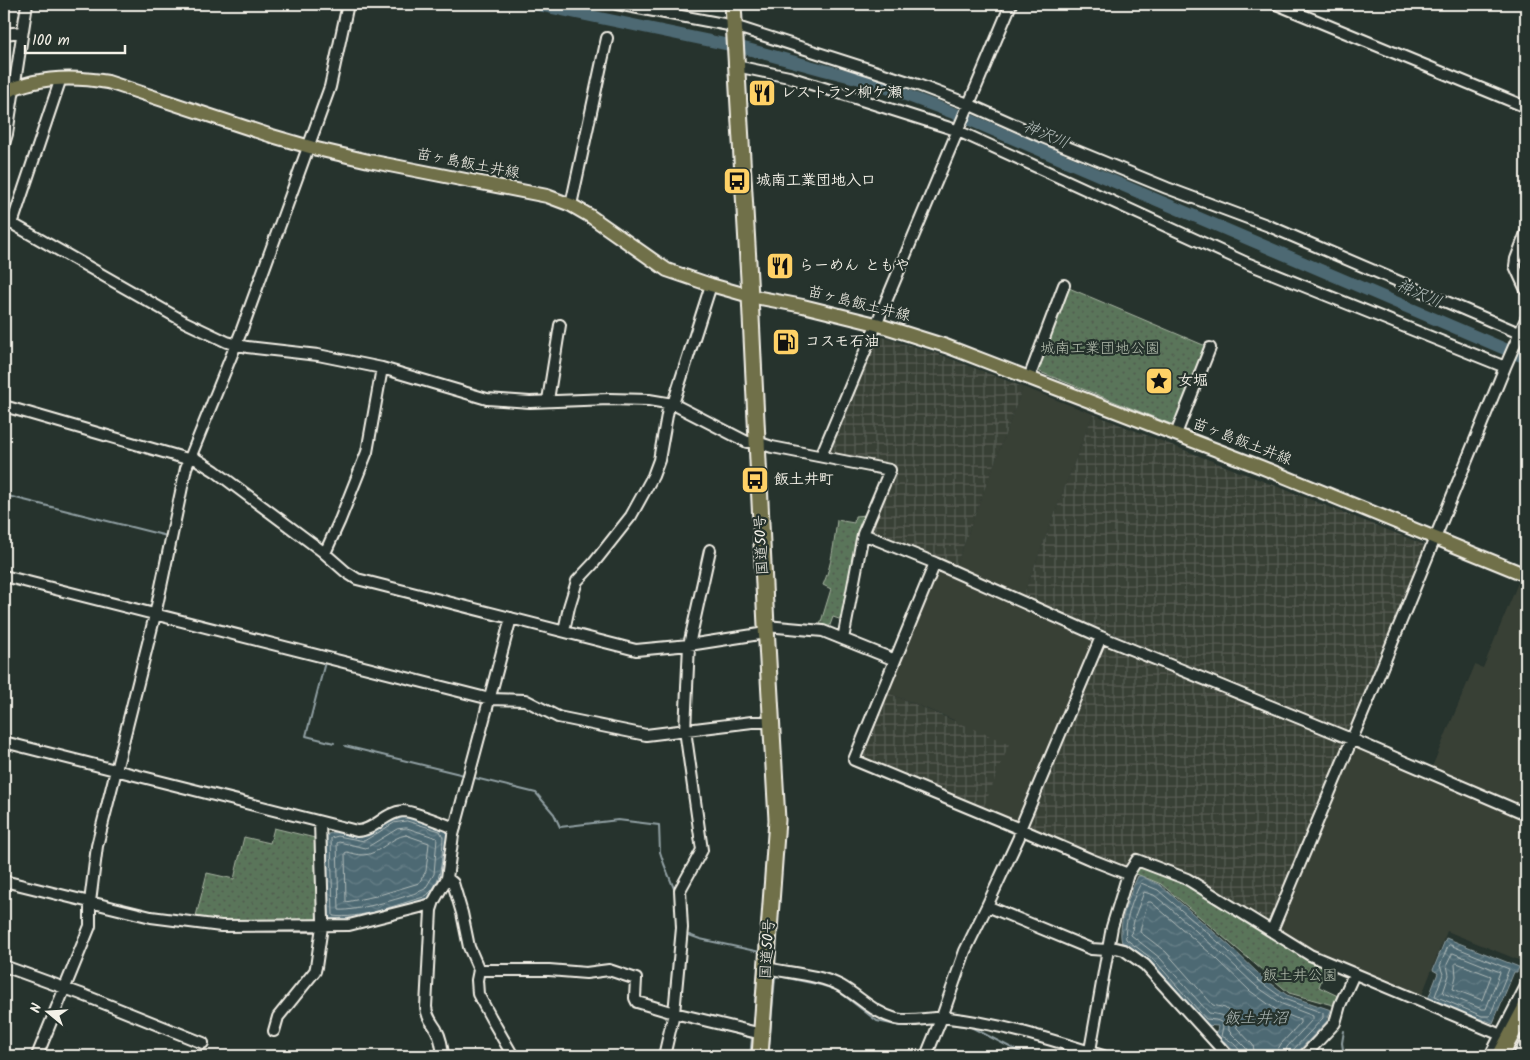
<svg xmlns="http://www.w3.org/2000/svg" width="1530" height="1060" viewBox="0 0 1530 1060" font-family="Kalam,'Klee One',sans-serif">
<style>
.built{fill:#394036}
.industrial{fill:url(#industrial-grid)}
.park{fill:url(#park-dots);stroke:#a7b3a1}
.water{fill:url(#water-waves);stroke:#909fa2}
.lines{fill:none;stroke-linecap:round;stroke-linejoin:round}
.shore{stroke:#b1bbb9;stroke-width:1}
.stream{stroke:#909fa2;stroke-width:2}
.river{stroke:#4d6973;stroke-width:12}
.minor-casing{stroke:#f4f1e8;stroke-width:14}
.major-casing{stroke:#f4f1e8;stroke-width:16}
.highway-casing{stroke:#f4f1e8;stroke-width:19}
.minor{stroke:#26332d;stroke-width:10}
.major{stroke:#70704a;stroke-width:12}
.highway{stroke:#70704a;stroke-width:15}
.labels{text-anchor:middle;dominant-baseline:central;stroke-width:4.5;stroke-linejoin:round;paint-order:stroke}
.poi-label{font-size:15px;font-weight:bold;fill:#f4f1e8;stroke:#26332d;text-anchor:start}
.street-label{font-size:15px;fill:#f4f1e8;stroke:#26332d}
.park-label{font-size:15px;fill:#b6bfaf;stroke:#26332d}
.water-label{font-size:16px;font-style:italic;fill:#b1bbb9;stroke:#26332d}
</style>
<defs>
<pattern id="industrial-grid" width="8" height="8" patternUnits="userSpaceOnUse" patternTransform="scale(1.25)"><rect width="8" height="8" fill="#394036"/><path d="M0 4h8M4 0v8" fill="none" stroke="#565c53"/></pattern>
<pattern id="park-dots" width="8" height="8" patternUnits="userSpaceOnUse" patternTransform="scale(1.25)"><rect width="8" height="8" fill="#5a755a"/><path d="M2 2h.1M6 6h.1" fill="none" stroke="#515c4f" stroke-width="1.8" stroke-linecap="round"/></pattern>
<pattern id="water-waves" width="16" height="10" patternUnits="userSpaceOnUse" patternTransform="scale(1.25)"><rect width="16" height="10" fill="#4d6973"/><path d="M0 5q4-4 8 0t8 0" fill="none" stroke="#677f87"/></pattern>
</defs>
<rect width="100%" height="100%" fill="#26332d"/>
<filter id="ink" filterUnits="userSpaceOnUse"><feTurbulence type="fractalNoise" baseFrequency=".02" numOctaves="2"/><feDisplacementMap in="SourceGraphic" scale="10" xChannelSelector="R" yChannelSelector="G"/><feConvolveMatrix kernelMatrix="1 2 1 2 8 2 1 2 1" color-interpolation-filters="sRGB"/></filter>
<g filter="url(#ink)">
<path class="built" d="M1023,387L1093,414L1023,596L955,568Z
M941,573L1092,637L1095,641L1021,820L1014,822L983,809L954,720L886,692L935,574Z
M1518,583L1526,586V807L1432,767L1475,665L1483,668Z
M1359,748L1526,817V963L1447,931L1421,997L1311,951L1282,933L1279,927L1354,751Z"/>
<path class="industrial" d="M876,335L939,354L1023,387L955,568L870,532L869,530L894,467L828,453L826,451Z
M1093,414L1423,544L1424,548L1349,728L1343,731L1023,596Z
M1107,643L1341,740L1343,745L1270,920L1264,921L1185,873L1137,854L1122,868L1030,828L1027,824L1102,645Z
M886,692L1009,744L983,809L862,758L860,753Z"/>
<path class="park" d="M1069,288L1208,347L1176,422L1171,424L1040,372L1038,368Z
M866,515L845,621L833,617L829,628L820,625L831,589L823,585C832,564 834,543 837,520L854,523L855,516Z
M274,828L319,839L320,917L317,923L221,924L195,920L207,873L234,879L244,837L270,843Z
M1140,865L1183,882L1302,957L1326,966L1319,987L1340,997L1336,1006L1289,993L1161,884L1134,873Z"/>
<path class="water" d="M408,816L445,828L449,836L445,877L433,898L426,901L348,922H327L325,835L338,831L363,837L393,818Z
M1138,876H1141L1160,885L1230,946L1262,977L1287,995L1331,1010L1327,1021L1294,1056H1238L1225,1042H1220L1213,1032L1217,1031L1218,1026L1205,1025L1142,957L1126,945H1123C1115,929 1131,891 1138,876Z
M1446,938L1519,967L1517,972H1514L1493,1023L1485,1020L1484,1022L1428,999L1438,973L1433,970Z"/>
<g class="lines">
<path class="shore" d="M407,821L440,831L443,837C442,856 443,886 424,897C398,904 359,920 333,916L331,838L338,836L364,841L394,823Z
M407,828L437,838L434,874L425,889C412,896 353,912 339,910L337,843L339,842L366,848L397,829Z
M406,835L429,843L426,871L419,883L376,896L346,902L345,853L347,852C352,853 358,855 363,855C379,855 390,837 406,835Z
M1450,945L1509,969L1490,1016H1482L1435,996L1443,974L1440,966L1448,946Z
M1453,953L1500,972L1486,1009H1482L1443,993L1449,975L1447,965Z
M1457,963L1491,976L1482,1000L1453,989L1456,976L1455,965Z
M1242,1056C1240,1047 1229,1039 1221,1036L1223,1027L1221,1022L1216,1020L1206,1019L1156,962L1126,939C1123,925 1134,895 1141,883L1158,890L1226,949L1259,981L1284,999L1323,1013V1018L1292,1051L1291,1056
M1248,1056L1246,1048L1229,1031C1229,1016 1223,1015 1209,1013L1160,958L1131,935L1135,916L1144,892L1154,895L1170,908L1222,954L1256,986L1282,1004L1313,1016V1019L1287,1047L1285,1056
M1255,1056L1253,1045L1237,1028L1235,1019L1231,1013L1225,1008L1213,1005L1166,952L1140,932L1143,919L1148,902H1151L1217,959L1250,991L1278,1011L1300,1020V1023L1281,1044L1278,1049L1277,1056"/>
<path class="stream" d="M4,495L167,536V538
M325,662L306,736L334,743
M345,746L464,775
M475,778L536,793L554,814L560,827L618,820L659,825L660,852L664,864L675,891
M689,935L700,939L760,952L755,1002H758
M691,1022L752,1038L750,1056
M943,1023L971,1027L1027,1056
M768,1056L775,978L778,976L821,985L837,990L877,1021L901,1026L936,1024
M1344,1056L1342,1043L1344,1031"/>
<path class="river" d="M533,4L744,48L824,70L868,81L956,114L1526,358"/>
<g class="minor-casing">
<path id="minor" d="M617,4L734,26L918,85L968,104L1040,136L1167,188L1269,226L1526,336
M1276,4L1526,107
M4,34L22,32
M736,66L789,77L956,130L1249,264L1505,367
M4,144L7,134L27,4
M571,205L607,38
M4,219L185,322L227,342L247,347L318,355L382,368L487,399L530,402L609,399L649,400L673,404L747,442H757L772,447L890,470L863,534L935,563L1101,637L1351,739L1526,814
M12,224L61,78
M1526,233L1516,259L1515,266L1526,290
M1029,378L1064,285
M548,400L560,325
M673,404L711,285
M4,406L184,458L196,459L215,471L322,551L346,572L357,579L636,650L689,645L766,633
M1176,434L1210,348
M821,456L1011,4
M325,553L340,520L367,452L382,368
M935,563L854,760L1020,829L1092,860L1128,874
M4,576L490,699L525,700L558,717L646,735L752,722H772
M766,626L823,631L895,660
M564,631L569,607L577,581L593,564L631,516L653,476L659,460L669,404
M843,639L863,534
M4,742C122,771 239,802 357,831C374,831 385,812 403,811C413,811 444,824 455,828
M447,878L453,883L462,913L469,947L479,970L477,980L478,994L491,1018L513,1056
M4,881L151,917L221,926L349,925L428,905L432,906
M987,906L1091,949L1107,950L1116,948L1124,950L1145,965L1228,1056
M1272,930L1381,670L1505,367L1526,319
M4,966L81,994L203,1043
M767,968C790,973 821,975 841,986C860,997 874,1013 896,1019C914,1023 931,1016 949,1018C1002,1024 1053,1040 1103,1056
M479,970H549L586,973L609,970L636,979L635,998L637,1002L674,1013L762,1034
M1524,1030L1526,1031
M274,1031L278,1017L315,971L316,967L323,920L320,822
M37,1056L90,926V902L97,846L155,615L186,468L241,332L330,87L348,4
M443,1056C442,1046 441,1038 436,1029C431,1021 427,1017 426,1007L431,910L434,901L447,878L453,835L511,618
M664,1056L674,1013L682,928L680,890L702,850L685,730L689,645L710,550
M926,1056L942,1017L965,951L987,906L1019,837L1020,829L1101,637
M1089,1056L1112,927L1128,874L1137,860L1187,879L1310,955L1501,1035
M1304,1056L1335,1023L1340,1005L1354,974
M1490,1056L1526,986
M1519,1056L1526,1042"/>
</g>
<g class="major-casing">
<path id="major" d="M4,93C36,76 72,76 108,82L272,136L317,149L369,161L547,196L571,205L590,216L667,270L711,285L750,296L803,306L876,324L946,346L1261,467L1526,575"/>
</g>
<g class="highway-casing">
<path id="highway" d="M733,4L750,296L766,626L777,820L760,1056
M1500,1056L1526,1007"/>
</g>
<use href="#minor" class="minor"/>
<use href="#major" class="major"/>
<use href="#highway" class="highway"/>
</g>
</g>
<defs>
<g id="restaurant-square" transform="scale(1.4375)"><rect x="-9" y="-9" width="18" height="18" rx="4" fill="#ffd166" stroke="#26332d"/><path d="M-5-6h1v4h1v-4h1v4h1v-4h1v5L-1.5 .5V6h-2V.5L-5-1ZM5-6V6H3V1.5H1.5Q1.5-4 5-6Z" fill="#111"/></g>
<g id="bus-square" transform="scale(1.4375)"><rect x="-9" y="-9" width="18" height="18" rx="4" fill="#ffd166" stroke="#26332d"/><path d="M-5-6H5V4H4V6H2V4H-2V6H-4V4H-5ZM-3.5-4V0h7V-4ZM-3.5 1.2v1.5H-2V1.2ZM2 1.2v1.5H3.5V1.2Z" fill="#111"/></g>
<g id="fuel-square" transform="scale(1.4375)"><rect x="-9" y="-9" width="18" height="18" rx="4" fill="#ffd166" stroke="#26332d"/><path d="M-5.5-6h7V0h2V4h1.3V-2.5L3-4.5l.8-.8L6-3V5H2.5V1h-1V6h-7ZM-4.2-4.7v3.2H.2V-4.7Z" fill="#111"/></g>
<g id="sight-square" transform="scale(1.4375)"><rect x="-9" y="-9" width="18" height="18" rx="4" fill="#ffd166" stroke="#26332d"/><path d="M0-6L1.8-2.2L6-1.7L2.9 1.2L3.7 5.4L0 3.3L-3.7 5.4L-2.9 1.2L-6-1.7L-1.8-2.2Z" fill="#111"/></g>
</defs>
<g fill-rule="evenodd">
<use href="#restaurant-square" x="762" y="93"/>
<use href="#bus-square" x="737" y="181"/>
<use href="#restaurant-square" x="780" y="266"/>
<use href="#fuel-square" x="786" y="342"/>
<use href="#sight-square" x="1159" y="381"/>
<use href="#bus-square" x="755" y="480"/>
</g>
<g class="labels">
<g class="poi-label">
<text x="781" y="93">レストラン柳ケ瀬</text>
<text x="756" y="181">城南工業団地入口</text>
<text x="799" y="266">らーめん ともや</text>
<text x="805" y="342">コスモ石油</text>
<text x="1178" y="381">女堀</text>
<text x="774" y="480">飯土井町</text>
</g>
<g class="street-label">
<text transform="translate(468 164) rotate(11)">苗ヶ島飯土井線</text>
<text transform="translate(859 304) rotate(14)">苗ヶ島飯土井線</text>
<text transform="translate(1242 442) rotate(21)">苗ヶ島飯土井線</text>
<text transform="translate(762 545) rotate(-93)">国道50号</text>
<text transform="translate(768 949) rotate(-86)">国道50号</text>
</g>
<g class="park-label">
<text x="1100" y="349">城南工業団地公園</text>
<text x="1300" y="976">飯土井公園</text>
</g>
<g class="water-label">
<text transform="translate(1046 135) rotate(23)">神沢川</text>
<text transform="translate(1419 294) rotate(23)">神沢川</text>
<text x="1256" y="1018">飯土井沼</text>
</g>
</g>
<rect width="1530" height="1060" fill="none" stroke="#26332d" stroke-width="20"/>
<rect x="10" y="10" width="1510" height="1040" fill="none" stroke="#f4f1e8" stroke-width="2" filter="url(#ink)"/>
<g transform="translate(48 1012) rotate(288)" stroke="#26332d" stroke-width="4" paint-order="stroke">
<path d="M0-4L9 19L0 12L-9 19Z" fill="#f4f1e8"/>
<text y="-8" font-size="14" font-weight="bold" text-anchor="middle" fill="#f4f1e8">N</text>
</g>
<path d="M25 45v8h100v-8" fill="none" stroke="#f4f1e8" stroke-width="2.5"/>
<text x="32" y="45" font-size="15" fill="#f4f1e8" stroke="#26332d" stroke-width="4" paint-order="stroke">100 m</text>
</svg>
